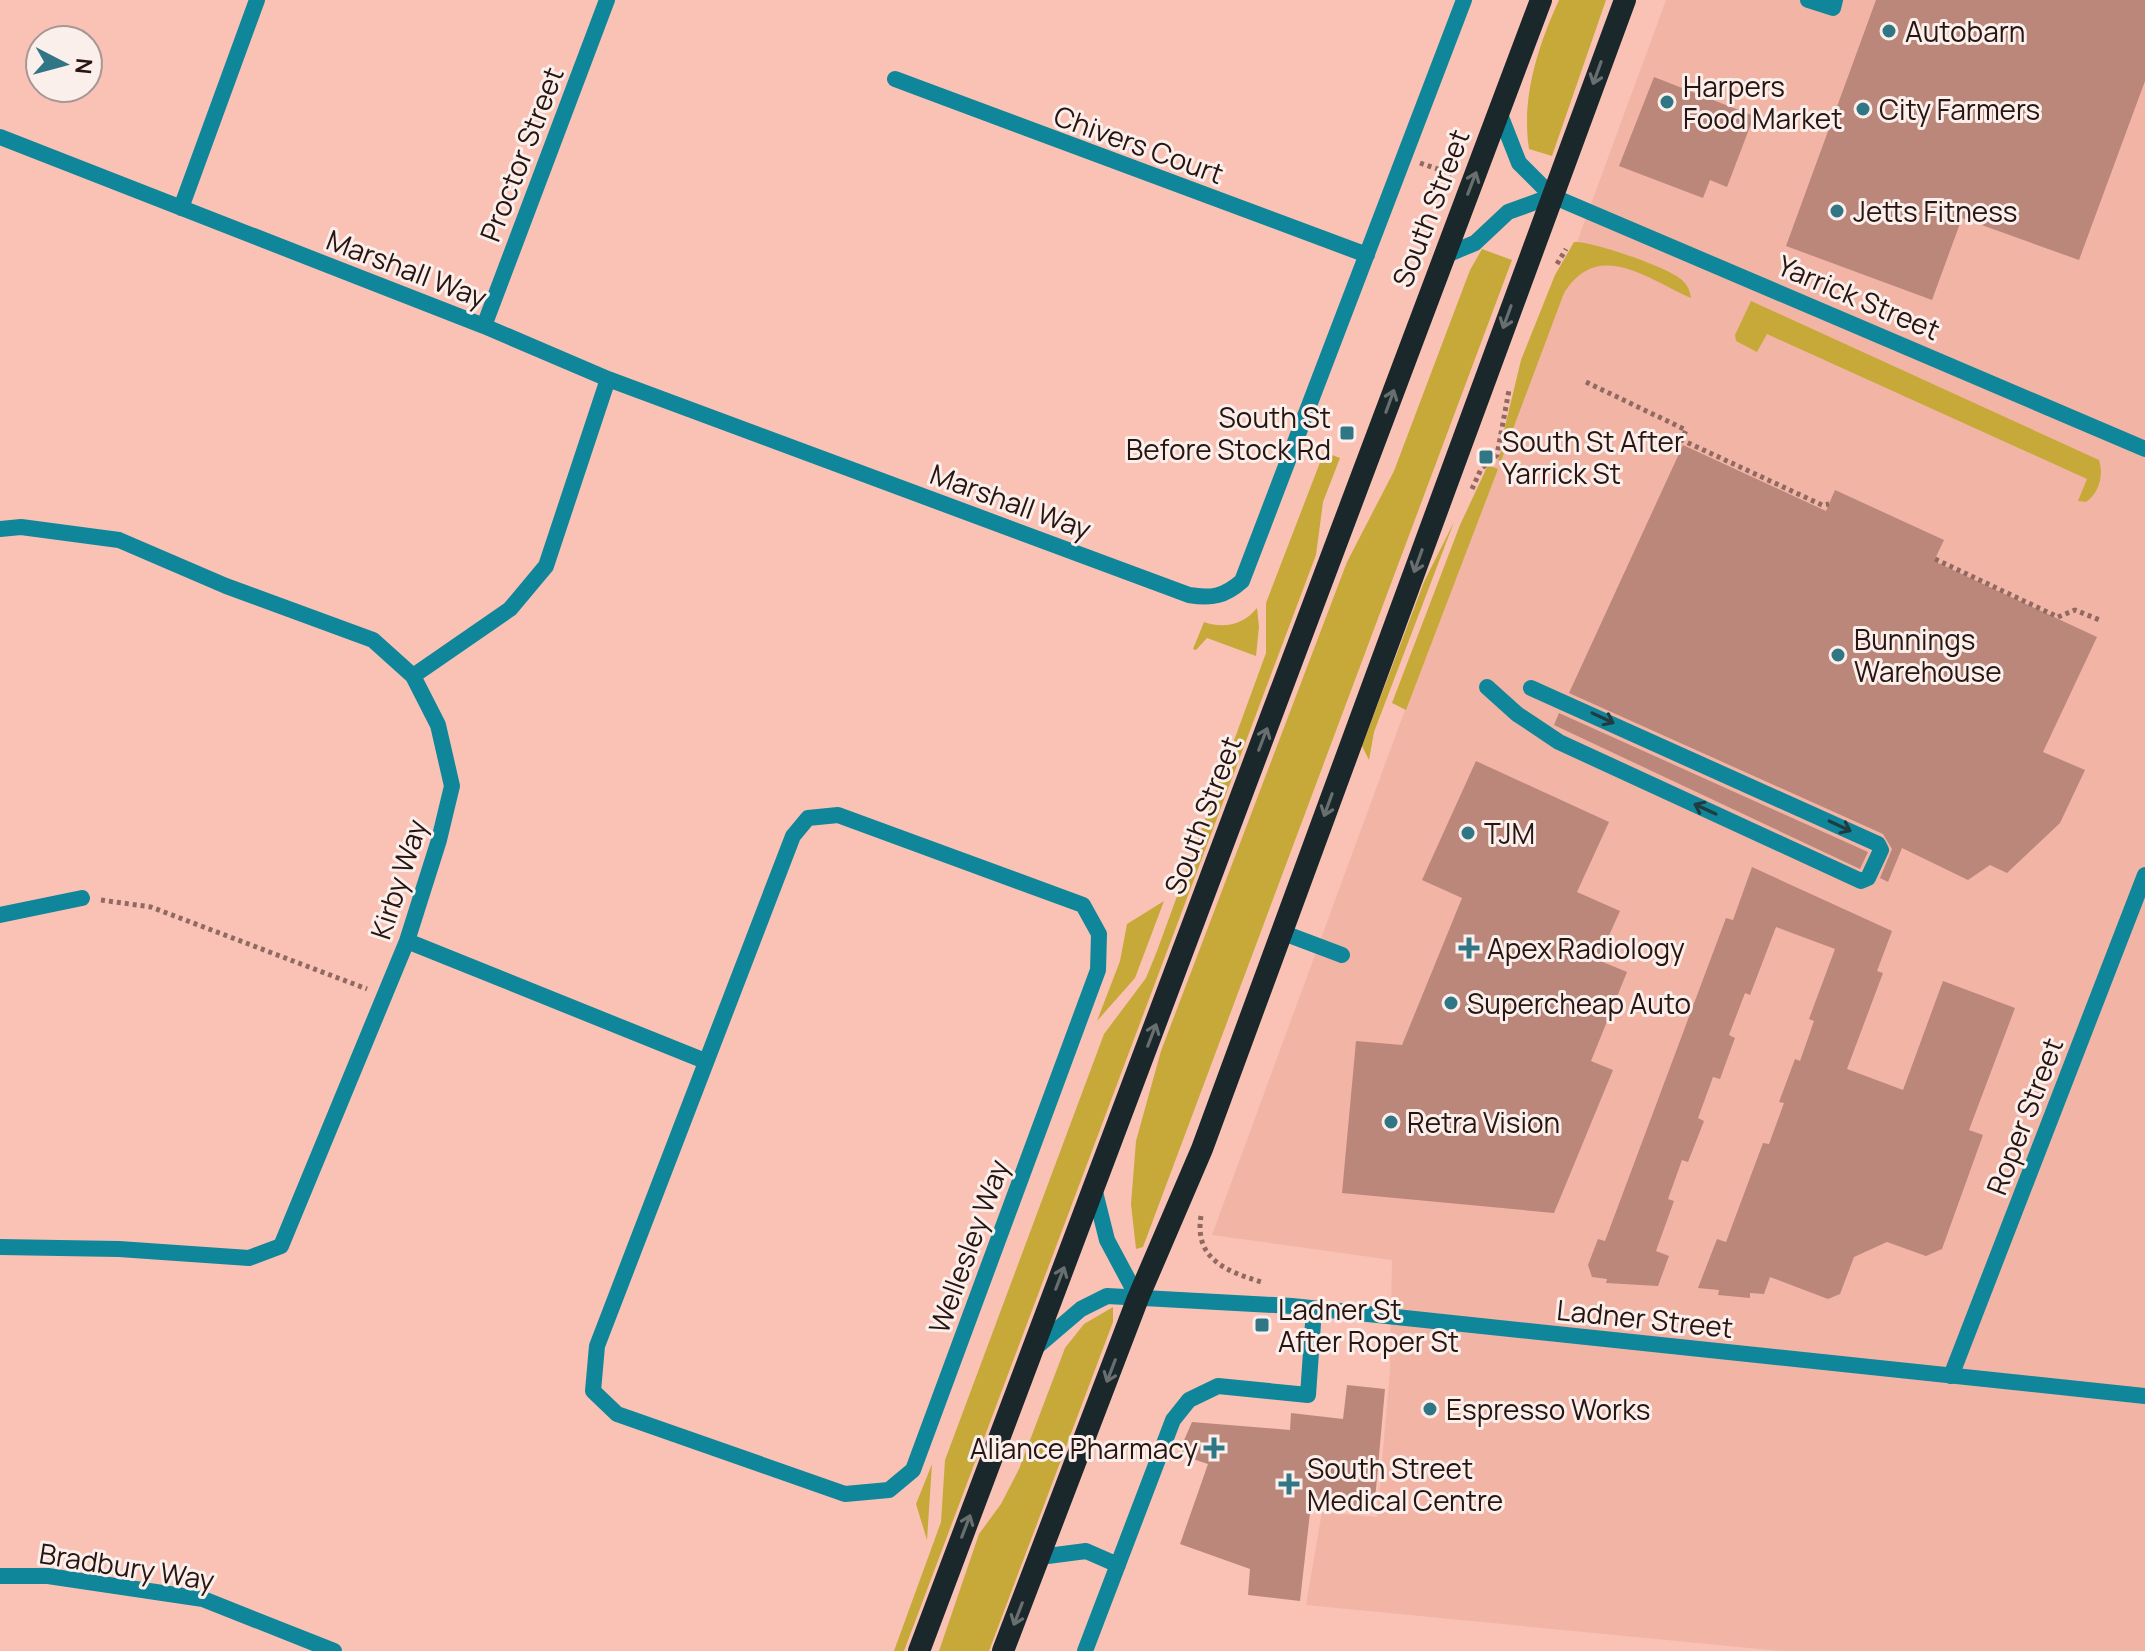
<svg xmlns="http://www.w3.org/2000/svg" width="2145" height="1651" viewBox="0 0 2145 1651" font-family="Manrope,sans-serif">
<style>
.built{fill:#f2b4a5}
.green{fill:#c7a93a}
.building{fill:#bb877b}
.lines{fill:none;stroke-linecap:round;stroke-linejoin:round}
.path{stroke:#906a62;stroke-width:5;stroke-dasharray:4 4;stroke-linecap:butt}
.service{stroke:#10869a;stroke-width:16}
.minor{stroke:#10869a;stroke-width:16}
.tertiary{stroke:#10869a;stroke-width:16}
.trunk{stroke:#1a282c;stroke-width:22}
.oneway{stroke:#696e6f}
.oneway2{stroke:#203c40}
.poi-dot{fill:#307684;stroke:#fbefec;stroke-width:3}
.labels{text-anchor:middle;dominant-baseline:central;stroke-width:6;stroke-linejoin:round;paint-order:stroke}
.poi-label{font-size:28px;fill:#281410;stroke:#fbefec;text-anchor:start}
.street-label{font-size:28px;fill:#281410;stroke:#fbefec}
</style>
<rect width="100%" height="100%" fill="#fac2b5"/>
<path class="built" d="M1666,0H2145V1651H1780L1306,1605L1322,1512L1377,1517L1390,1371L1392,1260L1212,1235Z"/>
<path class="green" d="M1559,0H1606L1552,156L1529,149C1521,98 1538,46 1559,0Z
M1574,242C1592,241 1671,268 1683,281C1688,286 1690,291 1691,298C1648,279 1598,238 1564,293L1501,461L1498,460L1505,440L1502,439L1521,360L1555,275Z
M1482,249L1512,260L1143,1247L1136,1249L1131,1204L1136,1141L1161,1051L1347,562L1394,471L1470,270Z
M1751,301L2099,460C2104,475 2099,493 2086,502L2078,501L2087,479L1767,334L1757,352L1736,341L1735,335Z
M1324,452L1340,458L1323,502L1316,555L904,1651H894L941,1522L945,1460L1104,1034L1146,978L1157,951L1266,653V603Z
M1488,465L1498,469L1406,710L1392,703L1460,525Z
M1454,522L1374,732L1369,760L1362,746L1424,582Z
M1257,608L1259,627L1256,656L1207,638L1196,650L1193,649L1204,622C1224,629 1243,625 1257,608Z
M1164,901L1135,978L1097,1021L1120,961L1127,924Z
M1113,1307V1322L989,1651H939L979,1534L1001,1504L1019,1469L1065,1348L1084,1324Z
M932,1464L927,1540L916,1504Z"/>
<path class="building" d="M1876,0H2145V81L2079,260L1962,218L1932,300L1786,246Z
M1654,77L1754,116L1727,187L1710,180L1703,198L1619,166Z
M1683,445L1826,511L1835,490L1944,540L1934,561L2097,637L2043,752L2085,770L2060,823L2007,873L1990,865L1968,880L1902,848L1888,882L1880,878L1892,849L1883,834L1569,693Z
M1559,713L1868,852L1860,869L1554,725Z
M1476,761L1609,822L1577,892L1620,911L1598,960L1627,972L1591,1061L1613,1070L1554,1213L1342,1193L1356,1041L1402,1045L1462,898L1422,880Z
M1752,867L1892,931L1877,971L1883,973L1847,1069L1903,1090L1943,981L2015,1008L1969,1130L1983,1135L1942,1249L1926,1256L1887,1242L1854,1257L1840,1294L1828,1299L1770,1277L1764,1294L1750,1293V1298L1718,1295L1719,1290L1698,1288L1717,1239L1726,1242L1763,1143L1769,1144L1784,1103L1779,1102L1795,1059L1800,1061L1814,1021L1809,1019L1835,949L1776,927L1750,995L1745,993L1729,1035L1735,1038L1720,1079L1713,1077L1698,1118L1704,1121L1688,1162L1682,1160L1668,1199L1674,1201L1656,1251L1669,1256L1658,1286L1606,1283L1607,1279L1592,1277L1588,1265L1598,1239L1605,1241L1726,918L1733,920Z
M1347,1385L1385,1389L1374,1511L1311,1504L1300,1601L1248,1595L1250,1569L1180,1544L1208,1464L1178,1454L1192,1422L1290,1430L1291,1413L1343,1419Z"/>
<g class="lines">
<path class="path" d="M1420,163L1452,174
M1557,264L1566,249
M1586,382L1686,430L1682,440L1822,505L1829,504
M1472,489L1481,469L1497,455L1509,390
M1935,559L2058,617L2075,610L2102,621
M101,900L151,907L367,989
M1201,1216C1194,1259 1226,1271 1261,1282"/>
<path class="service" d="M1808,0L1833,8L1835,0
M1281,932L1342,955
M1040,1557L1086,1551L1118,1565
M1085,1651L1173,1420L1189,1400L1218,1386L1308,1395L1314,1309"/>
<path class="minor" d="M895,79L1367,255
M1499,112L1519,163L1552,196L2145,449
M0,137L484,326L608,379L1189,595C1212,599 1225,596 1242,581L1464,0
M181,208L257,0
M1444,256L1475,243L1508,212L1552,196
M484,326L607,0
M0,529L21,527L119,540L226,586L373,640L413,676L438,725L452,786L439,840L407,941L281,1246L249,1258L119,1249L0,1247
M413,676L510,609L546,566L608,379
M1487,687L1517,714L1559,742L1861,881L1868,878L1881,850L1878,844L1531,688
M838,815L1083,905L1099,934L1098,970L913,1470L889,1490L845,1494L617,1414L593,1391L597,1346L793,836L808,818Z
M0,915L82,898
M407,941L705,1061
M1951,1376L2145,875
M0,1576H48L203,1599L334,1651"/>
<path class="tertiary" d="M1094,1188L1107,1240L1138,1298
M1033,1350L1081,1309L1107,1296L1292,1306L2145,1396"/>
<path class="trunk" d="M919,1651L1541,0
M1003,1651L1138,1298L1202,1149L1625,0"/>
</g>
<defs><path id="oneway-shaft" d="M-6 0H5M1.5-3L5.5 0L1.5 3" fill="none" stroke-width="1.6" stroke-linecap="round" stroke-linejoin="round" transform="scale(2)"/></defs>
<g class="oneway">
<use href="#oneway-shaft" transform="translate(1597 73) rotate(110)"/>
<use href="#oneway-shaft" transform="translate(1472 183) rotate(-69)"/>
<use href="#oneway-shaft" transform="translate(1507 317) rotate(110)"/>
<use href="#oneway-shaft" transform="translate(1390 401) rotate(-70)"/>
<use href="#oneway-shaft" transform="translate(1418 561) rotate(110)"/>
<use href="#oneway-shaft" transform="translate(1263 739) rotate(-69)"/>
<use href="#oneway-shaft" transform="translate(1328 805) rotate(110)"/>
<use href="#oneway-shaft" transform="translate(1152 1035) rotate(-69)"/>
<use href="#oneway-shaft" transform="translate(1060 1278) rotate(-69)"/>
<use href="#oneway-shaft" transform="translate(1111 1371) rotate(111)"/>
<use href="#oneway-shaft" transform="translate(966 1526) rotate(-69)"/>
<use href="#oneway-shaft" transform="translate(1018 1614) rotate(111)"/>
</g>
<g class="oneway2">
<use href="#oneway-shaft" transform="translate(1603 718) rotate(25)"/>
<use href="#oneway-shaft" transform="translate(1705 809) rotate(-155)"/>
<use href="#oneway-shaft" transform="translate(1840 826) rotate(25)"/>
</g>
<g class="poi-dot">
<circle cx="1889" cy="31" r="8"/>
<circle cx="1667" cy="102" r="8"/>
<circle cx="1863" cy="109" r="8"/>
<circle cx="1837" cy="211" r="8"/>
<rect x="1339" y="425" width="16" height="16" rx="4"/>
<rect x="1478" y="449" width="16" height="16" rx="4"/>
<circle cx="1838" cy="655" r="8"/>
<circle cx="1468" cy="833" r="8"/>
<path d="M1465 936h8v8h8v8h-8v8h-8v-8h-8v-8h8z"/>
<circle cx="1451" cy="1003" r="8"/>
<circle cx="1391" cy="1122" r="8"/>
<rect x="1254" y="1317" width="16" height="16" rx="4"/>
<circle cx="1430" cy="1409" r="8"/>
<path d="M1210 1436h8v8h8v8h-8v8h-8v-8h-8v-8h8z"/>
<path d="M1285 1472h8v8h8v8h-8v8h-8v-8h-8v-8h8z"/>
</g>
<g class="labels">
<g class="poi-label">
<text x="1905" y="31">Autobarn</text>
<text x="1683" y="86">Harpers<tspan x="1683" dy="32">Food Market</tspan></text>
<text x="1879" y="109">City Farmers</text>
<text x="1853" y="211">Jetts Fitness</text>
<text x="1331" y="417" text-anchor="end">South St<tspan x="1331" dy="32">Before Stock Rd</tspan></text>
<text x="1502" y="441">South St After<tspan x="1502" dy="32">Yarrick St</tspan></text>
<text x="1854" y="639">Bunnings<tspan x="1854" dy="32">Warehouse</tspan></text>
<text x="1484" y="833">TJM</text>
<text x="1487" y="948">Apex Radiology</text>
<text x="1467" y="1003">Supercheap Auto</text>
<text x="1407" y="1122">Retra Vision</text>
<text x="1278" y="1309">Ladner St<tspan x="1278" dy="32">After Roper St</tspan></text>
<text x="1446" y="1409">Espresso Works</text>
<text x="1198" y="1448" text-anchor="end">Aliance Pharmacy</text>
<text x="1307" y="1468">South Street<tspan x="1307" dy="32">Medical Centre</tspan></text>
</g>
<g class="street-label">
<text transform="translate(1139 144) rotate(20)">Chivers Court</text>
<text transform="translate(521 154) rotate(-69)">Proctor Street</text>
<text transform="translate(1430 208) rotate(-69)">South Street</text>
<text transform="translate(407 268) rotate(21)">Marshall Way</text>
<text transform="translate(1859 297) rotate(23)">Yarrick Street</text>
<text transform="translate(1011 501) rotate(20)">Marshall Way</text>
<text transform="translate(1202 815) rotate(-69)">South Street</text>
<text transform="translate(398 879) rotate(-72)">Kirby Way</text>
<text transform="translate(2024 1116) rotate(-69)">Roper Street</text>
<text transform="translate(968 1246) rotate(-70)">Wellesley Way</text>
<text transform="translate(1645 1318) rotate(6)">Ladner Street</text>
<text transform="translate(127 1566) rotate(9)">Bradbury Way</text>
</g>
</g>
<g transform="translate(64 64) rotate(96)"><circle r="38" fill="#fbefec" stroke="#a79794" stroke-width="2"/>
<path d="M0-6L14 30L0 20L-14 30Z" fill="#307684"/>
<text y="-12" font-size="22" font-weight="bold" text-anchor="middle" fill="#281410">N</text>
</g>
</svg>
